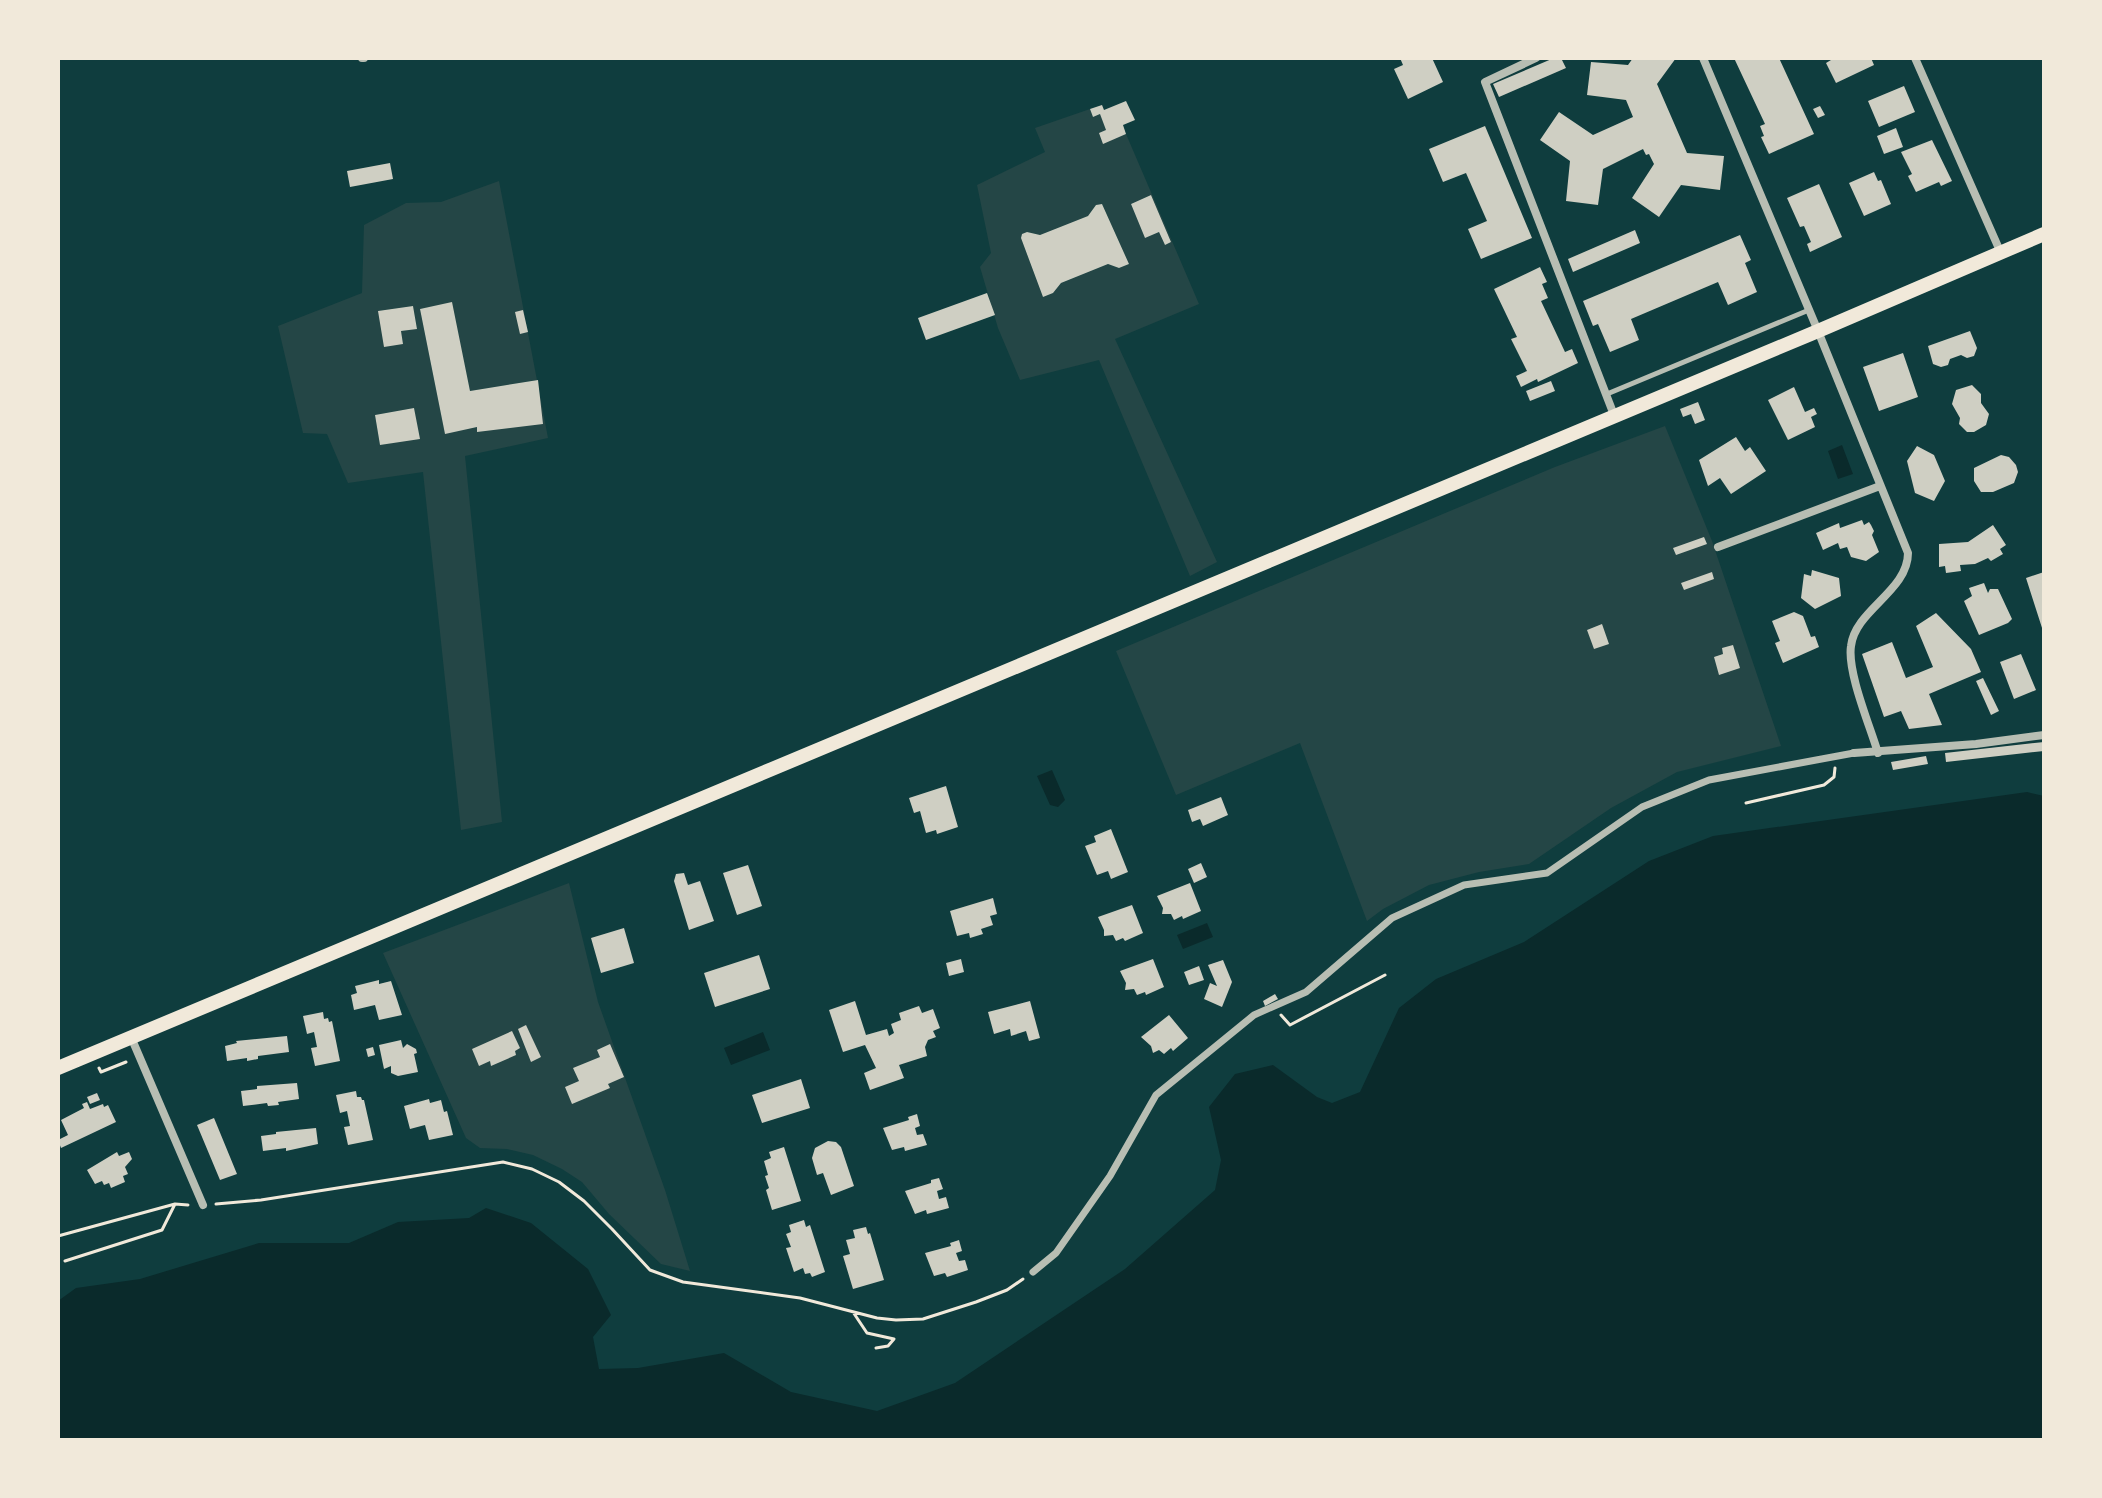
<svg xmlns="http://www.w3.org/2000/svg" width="2102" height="1498" viewBox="0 0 2102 1498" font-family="'IBM Plex Serif',serif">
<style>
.green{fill:#244646;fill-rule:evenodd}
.water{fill:#0a2a2b}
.building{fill:#cfcfc3}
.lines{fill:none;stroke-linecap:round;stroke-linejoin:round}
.path{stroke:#f1e9da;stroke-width:3}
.service{stroke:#b8beb3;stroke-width:5}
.pedestrian{stroke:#b8beb3;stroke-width:7}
.minor{stroke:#b8beb3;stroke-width:8}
.secondary{stroke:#f1e9da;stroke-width:14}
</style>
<rect width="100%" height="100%" fill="#0f3d3e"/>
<path class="green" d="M1090,109L1093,117L1100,114L1106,130L1103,143L1126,134L1199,304L1115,339L1217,562L1190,576L1099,360L1020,380L998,328L980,267L991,253L977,185L1045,152L1035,128ZM1151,195L1171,242L1165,245L1159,232L1145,238L1131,204ZM1102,204L1129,264L1119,268L1108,264L1061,283L1053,293L1043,297L1021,238L1022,234L1027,232L1040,235L1088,216L1096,205Z
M499,181L548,438L465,456L502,822L461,830L423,472L348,483L327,434L303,433L278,326L362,293L364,225L406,203L441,202ZM451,303L470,391L538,380L477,431V427L445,433L420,309ZM413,306L417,328L401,331L403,344L379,311ZM414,408L419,438L380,445L375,415Z
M1665,426L1712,541L1781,746L1677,772L1611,808L1529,864L1479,872L1429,885L1383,909L1367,921L1300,743L1176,795L1116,651L1555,467Z
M569,883L598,1002L665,1190L690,1271L661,1264L609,1214L582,1182L562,1169L533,1155L507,1149L480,1148L466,1138L383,953Z"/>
<path class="water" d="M1842,445L1853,474L1838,479L1828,451Z
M1052,770L1065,800L1058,807L1050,805L1037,776Z
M2027,792L2044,796V1440H58V1301L76,1288L140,1279L259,1243H349L398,1222L469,1218L486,1208L531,1223L588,1269L611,1315L593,1337L599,1369L638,1368L724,1353L791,1392L877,1411L955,1383L1125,1269L1215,1190L1221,1160L1209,1107L1235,1074L1273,1065L1317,1097L1332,1103L1360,1092L1399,1008L1436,979L1524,942L1649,861L1713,836Z
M1207,923L1213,937L1183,949L1177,935Z
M763,1032L770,1050L731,1065L724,1048Z"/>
<path class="building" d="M1400,58H1432L1443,82L1408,99L1394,69L1403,65Z
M1554,58H1561L1566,68L1499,97L1493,84Z
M1633,58H1676L1657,84L1687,153L1724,156L1720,190L1681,185L1659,217L1632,198L1654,164L1649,154L1646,155L1643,149L1603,169L1598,205L1566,201L1570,161L1540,140L1559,112L1593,135L1633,117L1626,100L1587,95L1591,62L1628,65Z
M1734,58H1779L1814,134L1769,154L1761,137L1764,136L1760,126L1765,124Z
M1830,58H1871L1874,65L1836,83L1826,63L1831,60Z
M1904,86L1915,112L1879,127L1868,101Z
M1126,101L1135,120L1123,125L1126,134L1103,144L1099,133L1106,130L1100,114L1093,117L1090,109L1102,105L1104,110Z
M1820,106L1825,115L1818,118L1813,109Z
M1485,126L1532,238L1481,259L1468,229L1487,221L1466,173L1443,182L1429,149Z
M1896,128L1903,147L1884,154L1877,136Z
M1932,140L1952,181L1941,186L1939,182L1916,192L1908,176L1912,174L1901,152Z
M390,163L393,179L350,187L347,171Z
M1874,172L1878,181L1881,180L1891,204L1864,216L1849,183Z
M1819,184L1842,237L1810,252L1807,244L1811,242L1804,226L1800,227L1787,198Z
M1151,195L1171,242L1165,245L1159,232L1145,238L1131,204Z
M1102,204L1129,264L1119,268L1108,264L1061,283L1053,293L1043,297L1021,238L1022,234L1027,232L1040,235L1088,216L1096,205Z
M1635,230L1640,243L1573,272L1568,259Z
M1740,235L1751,260L1745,263L1757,292L1728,305L1718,282L1631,319L1639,340L1610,352L1598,324L1593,326L1583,301Z
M1540,267L1547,282L1542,284L1548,298L1541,301L1565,352L1572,349L1578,363L1538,382L1537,379L1521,387L1516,376L1527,371L1511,339L1517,337L1494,289Z
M987,293L995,315L926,340L918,318Z
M452,302L470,391L538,380L543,424L477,432V427L445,434L420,309Z
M413,306L417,329L401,331L403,344L384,347L378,311Z
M523,310L528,332L520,334L515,312Z
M1970,331L1977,348L1974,356L1967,358L1961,355L1950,359L1948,365L1941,367L1933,364L1928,346Z
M1903,353L1918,397L1879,411L1863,367Z
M1551,381L1555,391L1530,401L1526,391Z
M1972,385L1981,394V403L1989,414L1986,425L1974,432H1967L1959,424L1960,418L1952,404L1956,390Z
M1794,387L1805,412L1814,408L1817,414L1811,417L1815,427L1788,440L1768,400Z
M1698,402L1705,420L1695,424L1691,414L1683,417L1680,409Z
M414,408L420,439L380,445L375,415Z
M1736,437L1745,451L1750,447L1766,471L1731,494L1720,478L1708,486L1699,460Z
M1917,446L1934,455L1945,481L1934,501L1915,493L1907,461Z
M2001,455L2009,457L2016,465L2018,472L2014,483L1993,492H1981L1974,481V468Z
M1862,520L1864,525L1869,522L1871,525L1874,531L1872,535L1879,552L1866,561L1851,557L1847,547L1840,549L1838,543L1823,550L1816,533L1839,523L1840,528Z
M1993,525L2006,545L2000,549L2003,554L1991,561L1988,558L1975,564L1960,565L1961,571L1946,573L1945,566L1939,567V544L1968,542Z
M1704,537L1707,544L1676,555L1673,548Z
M1812,570L1839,578L1841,596L1815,609L1801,598L1804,574L1811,576Z
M1712,572L1714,579L1684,590L1681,583Z
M2044,572V631H2043L2026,578Z
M1984,583L1988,593L1990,589H1998L2012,619L2008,623L1979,635L1964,601L1972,596L1969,588Z
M1794,612L1803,616L1811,637L1815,636L1819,647L1783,663L1775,643L1780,641L1772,621Z
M1936,613L1971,649L1981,672L1929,694L1942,725L1909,729L1901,711L1884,717L1862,654L1892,642L1906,678L1933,667L1916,626Z
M1602,624L1609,644L1594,649L1587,630Z
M1733,645L1740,668L1719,675L1714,657L1723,654L1722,648Z
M2021,654L2036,690L2014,699L2000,662Z
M1983,678L1999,711L1991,715L1976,681Z
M2044,742V751L1946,762L1945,753Z
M1926,756L1928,764L1893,770L1891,762Z
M946,786L958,827L937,834L936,830L926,833L920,811L914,813L909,798Z
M1221,797L1228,815L1203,826L1200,819L1192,822L1188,810Z
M1111,829L1128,872L1111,879L1108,871L1097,875L1085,846L1096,842L1094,836Z
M1201,863L1207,877L1194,883L1188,869Z
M748,865L762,906L737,915L723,873Z
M684,873L688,885L700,881L714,921L689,930L674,881L676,874Z
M1190,883L1201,911L1183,919L1182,916L1174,920L1171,914H1162L1163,908L1157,896Z
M993,898L997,914L990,916L993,925L981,929L983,934L970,938L969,933L957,936L950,911Z
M1132,905L1143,933L1125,941L1123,938L1116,941L1113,935L1104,936V930L1098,917Z
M624,928L634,963L601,973L591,938Z
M759,955L770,989L715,1007L704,973Z
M961,959L964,972L949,976L946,963Z
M1153,959L1164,987L1146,995L1145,992L1137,995L1134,989L1125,990L1126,983L1120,971Z
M1223,960L1232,982L1222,1007L1204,999L1210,983L1217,986L1208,965Z
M1199,966L1204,980L1189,985L1184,972Z
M379,980V984L391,981L402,1015L379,1020L375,1005L354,1010L351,995L357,993L355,986Z
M1275,994L1278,999L1265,1006L1263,1001Z
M855,1001L866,1035L887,1029L889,1036L894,1033L891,1024L901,1020L899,1013L919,1006L922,1013L933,1009L940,1028L933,1031L936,1037L928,1040L925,1047L927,1056L899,1065L904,1078L870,1090L864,1073L876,1068L865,1045L843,1052L829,1010Z
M1030,1001L1040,1038L1029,1041L1026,1031L1011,1036L1010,1029L994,1034L988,1012Z
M323,1012L324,1019L328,1018L329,1022L332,1021L340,1061L315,1066L311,1048L317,1047L314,1032L307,1034L303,1016Z
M1169,1015L1188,1038L1173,1051L1171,1048L1164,1054L1159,1050L1153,1053L1151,1046L1141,1037Z
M526,1025L541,1057L531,1062L518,1029Z
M512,1031L520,1048L515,1051L516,1055L491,1066L490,1061L479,1066L472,1049Z
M287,1036L289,1052L258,1056V1059L247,1061V1058L227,1061L225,1046L237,1043L236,1041Z
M401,1040L403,1048L407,1044L416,1049L417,1053L414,1054L418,1072L398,1076L391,1073V1066L384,1069L379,1045Z
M610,1044L624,1077L608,1084L610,1088L572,1104L565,1087L579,1081L573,1068L600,1057L597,1050Z
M373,1047L375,1055L368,1057L366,1049Z
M801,1079L810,1108L762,1123L752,1095Z
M297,1083L299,1099L278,1102L279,1105L268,1106L267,1103L243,1106L241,1091L257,1089V1086Z
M356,1091L357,1097H361L362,1100H364L373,1140L348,1145L344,1127L350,1126L347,1111L340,1113L336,1095Z
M97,1093L100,1100L90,1104L87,1097Z
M429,1099L430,1103L441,1100L444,1112L447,1111L453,1135L429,1140L425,1125L410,1129L404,1106Z
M87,1102L90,1109L103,1104L104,1107L108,1105L116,1122L61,1148L58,1140L68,1135L61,1120L84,1108L82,1104Z
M917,1114L920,1126L915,1128L917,1135L923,1134L927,1145L905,1151L904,1147L892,1150L883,1128L909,1120L908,1117Z
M214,1118L237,1174L220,1180L197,1125Z
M316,1128L318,1144L286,1151V1148L263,1151L261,1136L276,1134V1132Z
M828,1141L836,1142L841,1147L854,1186L831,1195L823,1173L817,1175L812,1158L815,1148Z
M784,1147L801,1201L772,1210L766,1190L769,1188L765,1176L768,1175L764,1161L771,1158L769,1152Z
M117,1152L119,1156L129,1152L132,1159L125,1167L128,1174L123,1176L125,1182L111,1188L109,1183L104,1185L102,1181L95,1184L87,1170Z
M939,1178L943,1189L937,1191L939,1199L946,1197L949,1208L927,1214L926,1210L915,1214L905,1191L931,1183V1180Z
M804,1220L806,1227L810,1225L825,1272L812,1277L810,1273L805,1274L803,1268L794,1272L786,1248L791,1247L786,1234L791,1232L789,1225Z
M866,1227L868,1234L870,1233L884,1280L853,1289L843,1256L850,1254L846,1240L855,1238L853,1230Z
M959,1240L962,1251L956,1253L959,1261L965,1260L968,1270L947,1277L945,1273L934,1276L925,1253L951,1246L950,1243Z"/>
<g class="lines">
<path class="path" d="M1746,803L1824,785L1834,777L1835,768
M1281,1015L1290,1025L1385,975
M99,1068L101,1072L126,1062
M216,1204L261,1200L503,1162L532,1169L559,1182L584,1201L612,1229L650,1270L683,1282L800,1298L877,1318L896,1320L923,1319L976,1302L1007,1290L1023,1279
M58,1236L175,1204L188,1205
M65,1261L162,1230L175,1204
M853,1312L867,1333L894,1339L888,1346L876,1348"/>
<path class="service" d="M1607,394L1809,310"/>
<path class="pedestrian" d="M1033,1272L1056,1253L1110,1176L1156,1095L1254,1015L1306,992L1392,918L1464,885L1547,873L1642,807L1709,780L1854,753"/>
<path class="minor" d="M362,58H364
M1536,58L1485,82L1614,415
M1703,58L1818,331L1908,553C1908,591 1855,610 1851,646C1847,672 1870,726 1878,753
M1915,58L2000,251
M1718,547L1880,486
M1854,753L1976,744L2044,735
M131,1037L203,1205"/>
<path class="secondary" d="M58,1068L1818,331L2044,234"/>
</g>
<rect width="2102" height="1498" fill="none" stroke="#f1e9da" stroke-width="120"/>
</svg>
